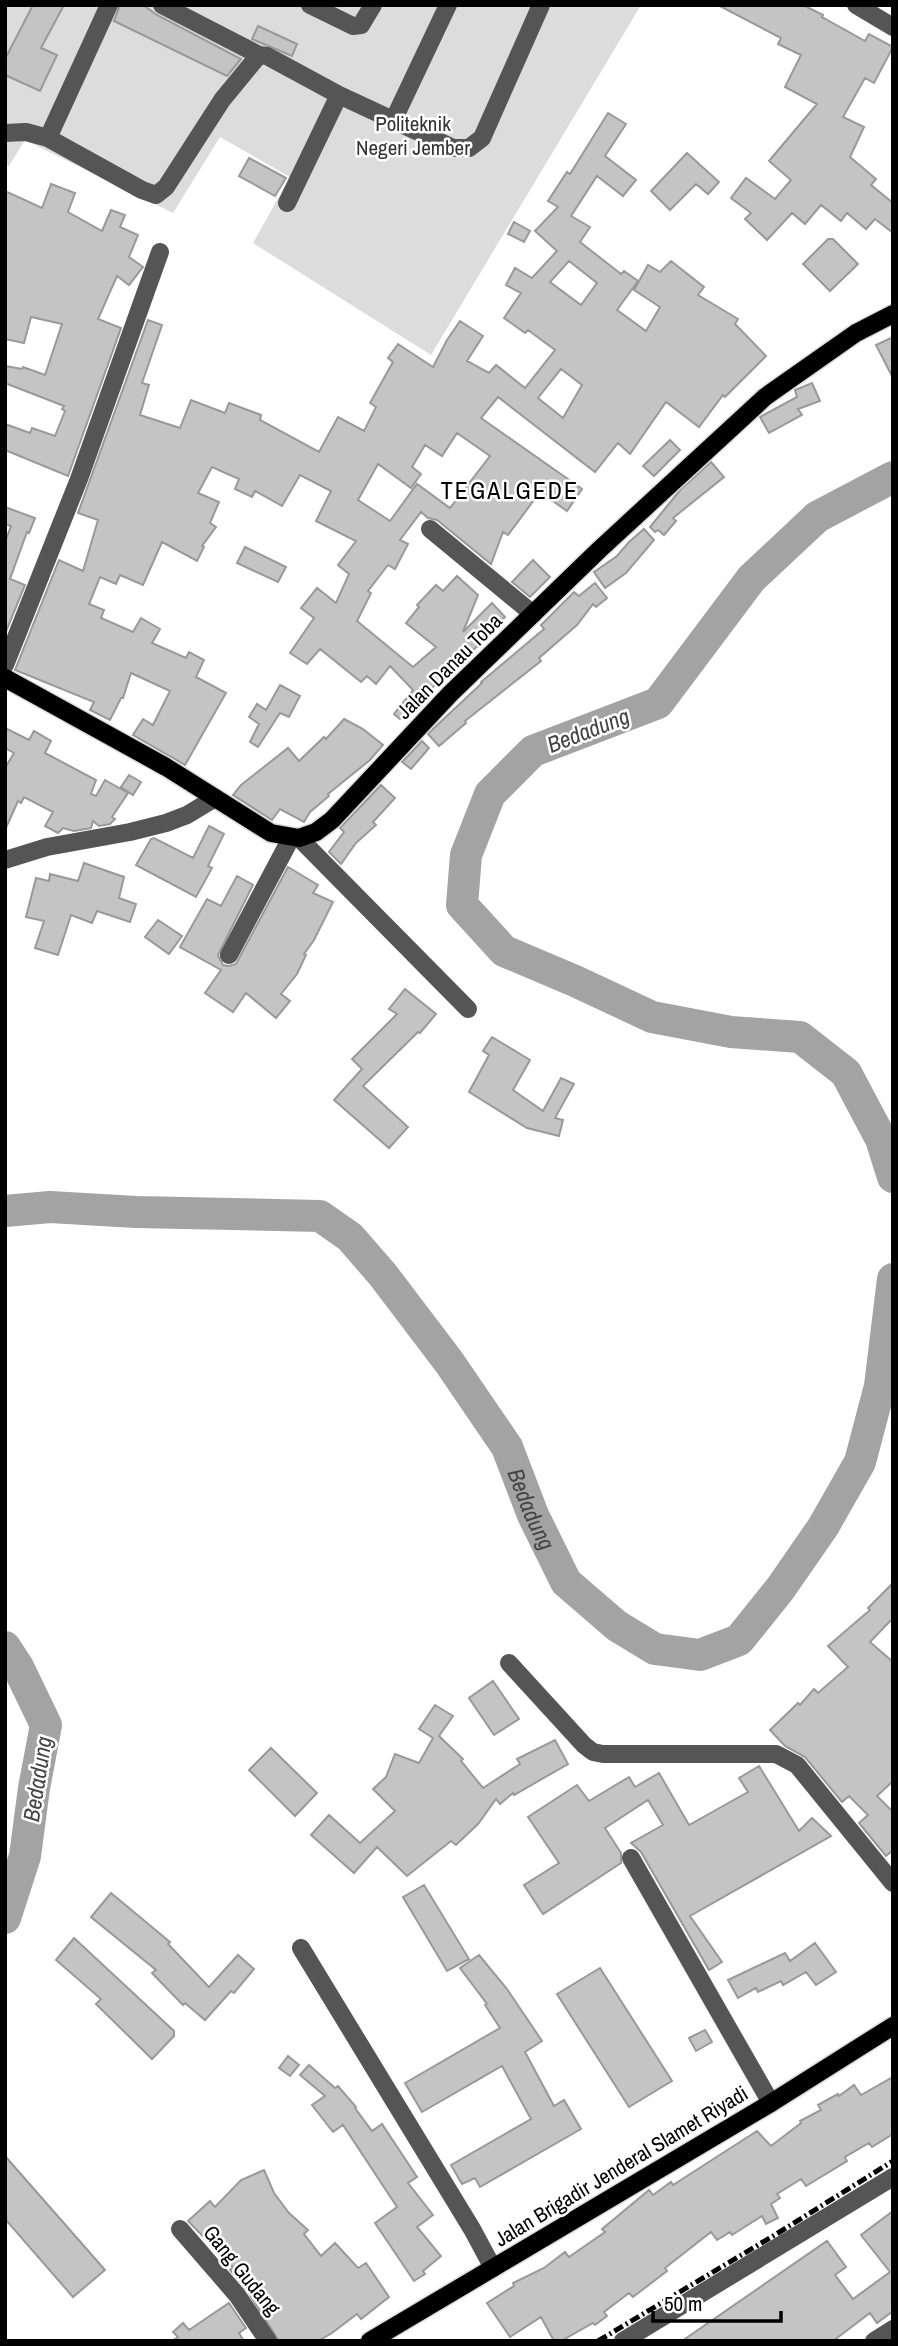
<svg xmlns="http://www.w3.org/2000/svg" width="898" height="2346" viewBox="0 0 898 2346" font-family="'Archivo Narrow',sans-serif">
<style>
.green{fill:#dcdcdc}
.lines{fill:none;stroke-linecap:round;stroke-linejoin:round}
.river{stroke:#a3a3a3;stroke-width:32}
.building{fill:#c4c4c4;stroke:#999;stroke-width:2;fill-rule:evenodd}
.major-casing{stroke:#dbdbdb;stroke-width:21}
.minor{stroke:#555;stroke-width:18}
.major{stroke:#000;stroke-width:18}
.rail{stroke:#000;stroke-width:5;stroke-dasharray:10 3.5 2 3.5;stroke-linecap:butt}
.labels{text-anchor:middle;dominant-baseline:central;stroke-width:5;stroke-linejoin:round;paint-order:stroke}
.park-label{font-size:21px;fill:#333;stroke:#fff}
.street-label{font-size:21px;fill:#000;stroke:#fff}
.water-label{font-size:23px;font-style:italic;fill:#444;stroke:#fff}
.quarter-label{font-size:24px;letter-spacing:2px;fill:#000;stroke:#fff}
</style>
<rect width="100%" height="100%" fill="#fff"/>
<path class="green" d="M5,5H641L431,355L253,243L290,177L220,137L173,213L25,140L9,166L5,164Z"/>
<g class="lines">
<g class="river">
<path d="M893,477L817,517L751,579L658,703L533,751L490,794L466,855L462,905L504,951L575,981L652,1017L731,1032L800,1037L846,1073L881,1139L893,1177"/>
<path id="s1" d="M5,1211L50,1207L136,1212L320,1216L350,1237L383,1275L449,1362L507,1447L533,1515L566,1582L617,1626L655,1649L700,1655L739,1640L780,1589L823,1527L860,1462L880,1386L893,1279"/>
<path d="M5,1647L18,1667L46,1725L34,1788L25,1856L5,1918"/>
</g>
</g>
<path class="building" d="M33,5H64L41,48L57,55L40,91L5,75V59Z
M120,5H143L157,15L241,59L227,76L114,21Z
M718,5H803L823,15L822,17L865,41L869,34L893,47L874,83L865,78L843,117L864,127L850,157L876,179L871,185L893,203V233L875,219L866,229L847,213L841,221L821,205L805,224L792,213L767,240L745,219L751,213L731,198L746,178L775,199L791,180L769,161L817,104L785,87L801,55L778,44L781,38Z
M258,26L297,44L292,56L252,39Z
M608,113L626,124L605,156L636,180L623,196L597,176L571,216L590,227L580,242L621,274L624,271L638,281L617,310L646,331L660,307L634,290L648,265L660,272L671,261L704,287L698,295L738,319L735,324L766,356L725,397L723,395L699,427L666,402L630,454L618,443L595,472L498,397L481,418L582,489L567,511L540,492L508,535L503,532L491,564L437,520L428,518L421,512L400,540L408,544L395,569L388,565L368,591L371,593L357,621L413,667L436,647L406,623L419,607L417,605L436,585L443,591L457,576L478,595L463,632L492,603L505,617L490,632L492,634L460,661L400,719L394,714L413,690L390,666L376,684L367,676L361,682L320,649L307,664L290,653L314,618L301,608L317,588L336,603L349,574L338,565L356,541L316,521L331,491L300,475L282,506L255,491L252,497L235,489L239,479L212,467L198,493L219,502L210,523L216,527L202,546L204,547L197,561L162,542L143,585L120,575L116,584L100,577L89,604L104,610L101,618L133,632L141,618L160,629L152,643L186,658L189,652L204,660L196,677L226,693L185,765L133,735L143,719L153,725L170,691L131,673L123,698H121L110,720L90,710L94,702L15,670L59,560L83,571L98,520L78,513L148,320L162,325L142,383L149,385L140,415L180,428L191,400L225,413L229,403L261,415L260,420L319,452L338,417L364,431L376,407L370,403L393,362L388,358L398,344L433,367L447,340L460,321L483,336L467,361L489,373L496,365L525,388L555,350L528,330L525,333L504,318L521,293L506,285L515,268L532,278L557,251L535,231L558,207L548,201L567,172L570,174ZM569,261L597,283L581,305L550,282ZM561,369L582,385L563,418L538,398ZM457,433L490,456L450,508L417,484L390,521L358,500L378,464L411,488L421,474L412,467L425,445L442,456Z
M687,153L719,182L708,194L696,184L670,210L651,191Z
M249,158L286,178L275,196L239,176Z
M51,184L75,193L68,212L102,231L111,210L125,215L120,227L138,235L129,257L143,267L129,285L117,276L98,319L121,328L68,476L5,450V424L30,433L32,428L55,436L65,411L62,409L64,406L5,383V366L22,369L23,367L45,375L62,324L31,317L24,343L5,339V191L42,208Z
M514,222L530,231L524,242L508,234Z
M828,239H833L858,264L830,291L803,264Z
M893,337V378L876,345Z
M812,383L820,401L798,409L802,415L769,433L760,417L797,397L795,390Z
M670,440L680,450L654,476L643,466Z
M711,462L724,477L673,518L676,521L664,535L658,530L655,532L650,527L681,489Z
M5,507L35,518L29,533L27,532L10,579L25,585L5,634V542L11,526L5,524Z
M644,529L654,540L626,573L605,588L594,572L617,556L629,542Z
M245,547L286,567L278,582L237,563Z
M533,560L550,577L530,597L512,582Z
M595,583L607,598L596,607L593,604L577,625L539,658L541,661L465,721L466,723L439,746L428,734L433,729L482,683L481,682L544,629L541,625L574,592L579,596Z
M280,685L300,696L289,717L280,713L258,747L250,742L259,724L249,717L257,704L266,710Z
M344,719L363,729L383,745L370,760L328,794L329,796L310,812L304,822L280,809L272,820L233,795L241,785L288,748L299,761L324,737L326,739Z
M5,728L29,740L34,731L51,741L45,753L96,780L91,794L96,796L105,780L128,793L112,817L115,819L110,824L99,826L93,821L91,828L74,831L63,828L58,833L45,826L53,812L24,797L21,803L18,801L5,830V768L14,753L5,748Z
M422,741L429,748L411,769L402,762Z
M129,775L141,782L133,795L121,787Z
M381,785L395,798L373,822L376,825L356,843L341,864L329,852L344,832L340,828Z
M209,826L224,834L208,866L212,868L196,897L136,865L151,839L154,838L193,858Z
M84,863L124,877L119,898L136,904L130,922L97,911L92,923L71,915L58,955L35,948L44,921L26,917L36,878L49,881L50,874L78,881Z
M288,867L318,885L313,893L333,902L314,940L304,954L306,955L297,974L281,994L290,1001L276,1018L246,993L233,1012L205,993L221,970L180,947L207,899L221,906L237,876L253,885L218,955L223,965L229,966L236,964Z
M158,920L182,936L169,954L145,937Z
M405,989L436,1014L420,1033L418,1032L363,1086L408,1127L389,1148L334,1100L362,1069L352,1059L397,1014L389,1009Z
M492,1037L530,1060L513,1090L543,1111L561,1078L574,1084L555,1118L563,1120L559,1136L527,1128L469,1092L489,1055L483,1051Z
M893,1583V1618L870,1642L893,1662V1781L877,1796L893,1812V1850L886,1856L859,1823L868,1815L849,1796L842,1802L805,1757L785,1746L770,1730L798,1703L800,1705L814,1689L818,1693L848,1667L828,1646L870,1610L868,1608Z
M493,1681L519,1719L494,1735L469,1698Z
M435,1705L453,1716L439,1736L463,1759L461,1761L483,1788L520,1764L517,1759L555,1740L568,1764L514,1795L513,1793L500,1804L496,1799L478,1824L456,1845L451,1841L407,1876L377,1847L354,1873L311,1835L329,1815L360,1843L395,1811L373,1789L386,1777L395,1754L419,1763L433,1738L419,1729Z
M271,1748L317,1793L295,1816L249,1770Z
M759,1766L799,1831L812,1818L831,1836L690,1916L722,1962L709,1970L641,1852L631,1843L663,1825L648,1800L605,1828L621,1853V1863L543,1914L524,1885L559,1863L528,1817L577,1785L589,1801L629,1777L635,1787L659,1773L689,1825L748,1792L739,1778Z
M424,1885L469,1959L447,1971L403,1897Z
M111,1893L170,1942L168,1944L209,1987L238,1955L254,1969L234,1993L231,1991L205,2020L185,2003L183,2005L152,1973L156,1970L91,1917Z
M74,1938L174,2031V2036L152,2059L96,2004L101,1999L56,1960Z
M815,1943L836,1972L816,1985L806,1972L783,1985L781,1981L758,1992L756,1988L738,1998L728,1980L785,1953L790,1961Z
M479,1955L507,1989L542,2041L525,2052L554,2106L564,2100L581,2129L480,2187L475,2178L462,2184L451,2165L531,2119L502,2066L422,2112L405,2083L500,2028L485,2005L487,2004L460,1968Z
M600,1968L672,2081L629,2107L557,1994Z
M705,2030L712,2042L696,2051L689,2038Z
M288,2056L299,2065L290,2076L279,2068Z
M309,2065L335,2088L338,2086L356,2107L355,2108L372,2131L382,2124L417,2177L408,2183L433,2215L417,2227L441,2256L423,2271L425,2274L414,2281L375,2223L397,2207L343,2125L333,2132L312,2105L325,2096L300,2075Z
M893,2077V2134L872,2147L869,2143L845,2157L847,2161L806,2186L801,2179L777,2194L780,2198L771,2204L778,2218L766,2224L762,2216L732,2235L730,2232L717,2240L711,2232L665,2268L667,2271L633,2297L629,2293L604,2312L607,2316L595,2325L593,2323L561,2341H554L541,2317L510,2337L487,2303L514,2286L513,2283L544,2268L565,2252L569,2257L605,2232L602,2229L649,2190L653,2195L671,2182L673,2185L757,2131L771,2146L801,2123L800,2121L821,2110L818,2105L838,2094L839,2096L854,2085L861,2095Z
M5,2156L105,2270L73,2297L5,2219Z
M264,2170L274,2193L289,2213L308,2230L304,2234L321,2256L335,2243L358,2268L366,2263L389,2297L361,2319L357,2314L332,2333L318,2341H279L246,2289L230,2270L233,2267L188,2221L210,2201L215,2207L241,2180Z
M893,2211V2311L877,2323L870,2313L833,2341H682L827,2241L846,2267L835,2275L853,2299L890,2272L861,2235Z
M229,2303L246,2328L239,2333L244,2341H172L178,2337L173,2332L183,2323L189,2330Z"/>
<g class="lines">
<g class="major-casing">
<path id="major" d="M5,678L166,767L271,833L299,838L316,832L332,820L450,694L599,550L765,397L856,333L893,314
M370,2341L771,2103L893,2026"/>
</g>
<path class="minor" d="M162,5L259,55
M310,5L353,26L361,25L373,5
M856,5L893,27
M393,121L448,5
M5,133L26,132L48,138L142,190L156,195L166,187L222,100L259,55L267,56L339,95L453,148H469L482,138L541,5
M48,138L109,5
M287,203L339,95
M430,529L533,614
M5,665L79,479L160,252
M299,838L468,1009
M5,860L47,847L130,832L166,823L187,815L215,798
M229,955L291,838
M509,1663L584,1745L593,1752L603,1754H776L797,1765L893,1883
M631,1858L771,2103
M301,1948L472,2229L493,2268
M180,2229L237,2295L268,2341
M623,2341L893,2177
M874,2341L893,2329"/>
<use href="#major" class="major"/>
<path class="rail" d="M598,2341L778,2233L893,2161"/>
</g>
<g class="labels">
<g class="park-label">
<text x="413" y="123">Politeknik<tspan x="413" dy="24">Negeri Jember</tspan></text>
</g>
<g class="street-label">
<text transform="translate(449 666) rotate(-45)">Jalan Danau Toba</text>
<text transform="translate(621 2166) rotate(-31)">Jalan Brigadir Jenderal Slamet Riyadi</text>
<text transform="translate(242 2270) rotate(51)">Gang Gudang</text>
</g>
<g class="water-label">
<text transform="translate(588 730) rotate(-21)">Bedadung</text>
<text stroke="none"><textPath href="#s1" startOffset="681">Bedadung</textPath></text>
<text transform="translate(37 1779) rotate(-81)">Bedadung</text>
</g>
<g class="quarter-label">
<text x="510" y="490">TEGALGEDE</text>
</g>
</g>
<rect width="898" height="2346" fill="none" stroke="#000000" stroke-width="14"/>
<path d="M653 2311v10h128v-10" fill="none" stroke="#000000" stroke-width="3.5"/>
<text x="664" y="2311" font-size="21" fill="#000000" stroke="#ffffff" stroke-width="5" paint-order="stroke">50 m</text>
</svg>
